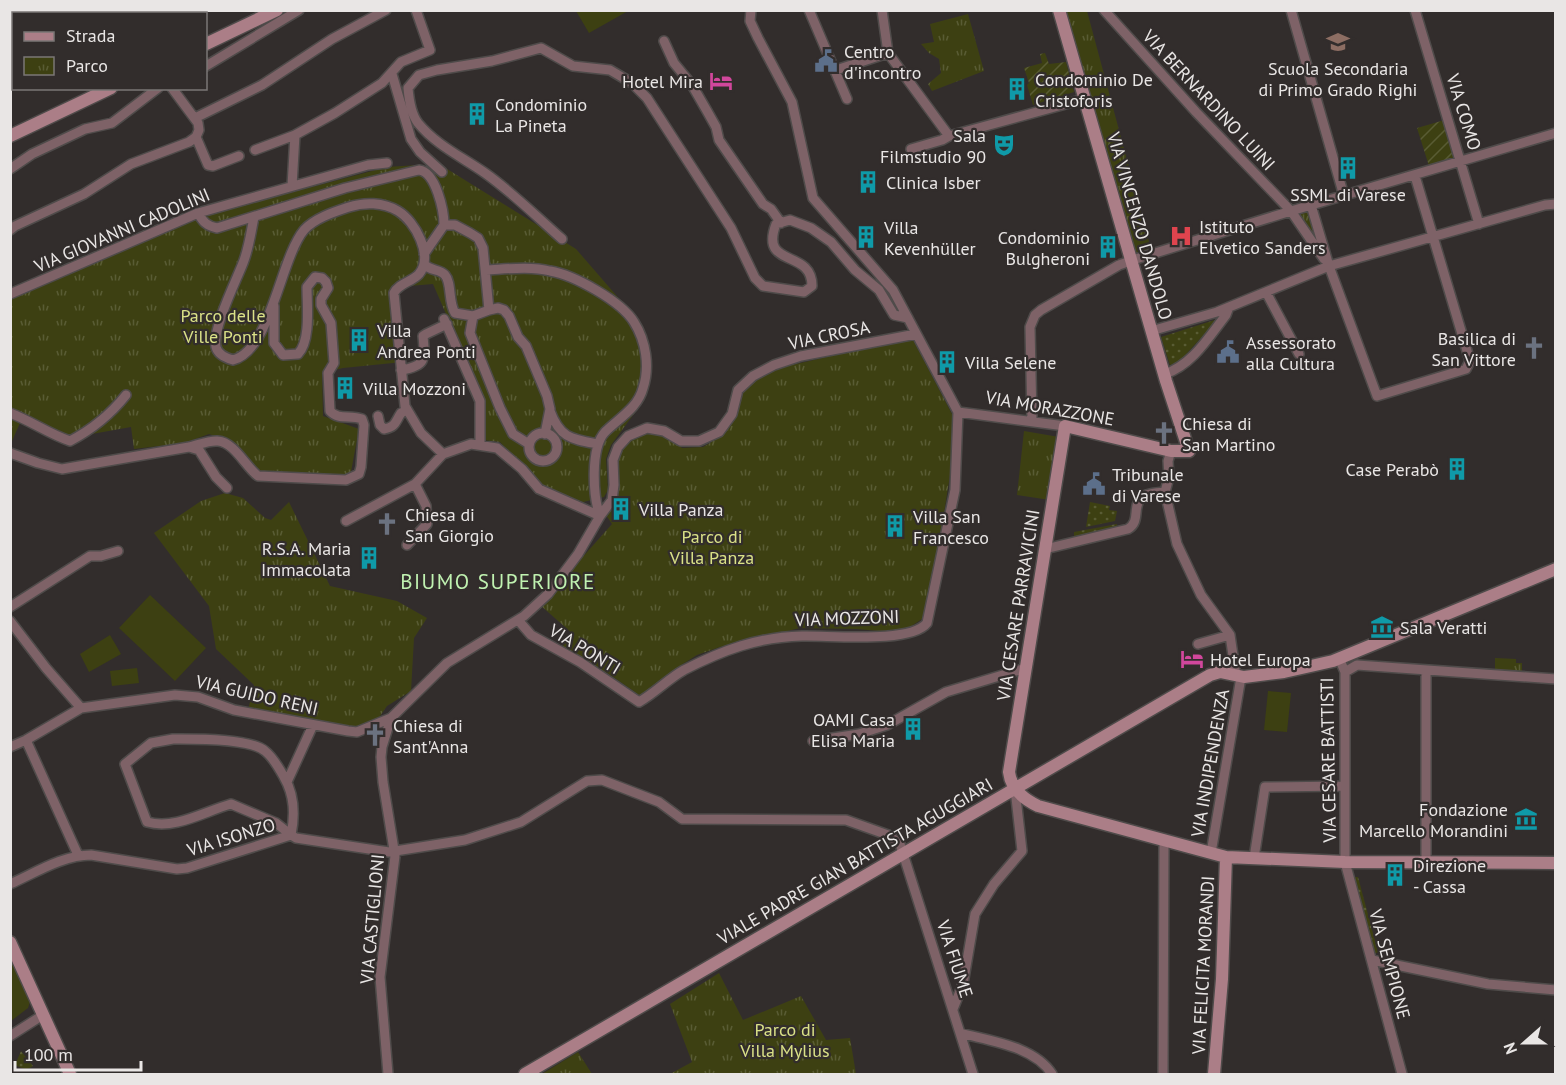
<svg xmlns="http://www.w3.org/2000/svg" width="1566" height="1085" viewBox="0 0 1566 1085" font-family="'PT Sans',sans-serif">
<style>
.grass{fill:url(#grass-dots)}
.park{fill:url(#park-tufts)}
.garden{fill:url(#garden-furrows)}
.pitch{fill:#3d4012}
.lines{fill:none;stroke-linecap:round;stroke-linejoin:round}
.street-casing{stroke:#4f4b4a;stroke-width:12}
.secondary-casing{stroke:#4f4b4a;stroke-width:15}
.street{stroke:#7e6267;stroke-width:9}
.secondary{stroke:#ab7e87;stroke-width:12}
.rail{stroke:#b8b5b4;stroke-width:2;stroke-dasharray:8 8;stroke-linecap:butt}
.labels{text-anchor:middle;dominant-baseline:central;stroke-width:4.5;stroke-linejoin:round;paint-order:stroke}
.poi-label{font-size:18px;fill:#e9e6e5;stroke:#322d2c;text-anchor:start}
.street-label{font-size:18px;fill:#e9e6e5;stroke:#322d2c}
.park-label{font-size:18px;fill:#dae187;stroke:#322d2c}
.quarter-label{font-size:21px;letter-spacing:1.5px;fill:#c0f2b1;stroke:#322d2c}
</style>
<defs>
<pattern id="grass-dots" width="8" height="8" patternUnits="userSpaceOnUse" patternTransform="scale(1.5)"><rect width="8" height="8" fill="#3d4012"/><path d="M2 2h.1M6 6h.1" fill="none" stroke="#595c34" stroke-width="1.8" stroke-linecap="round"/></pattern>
<pattern id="park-tufts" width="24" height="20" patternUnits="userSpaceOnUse" patternTransform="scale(1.5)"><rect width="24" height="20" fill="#3d4012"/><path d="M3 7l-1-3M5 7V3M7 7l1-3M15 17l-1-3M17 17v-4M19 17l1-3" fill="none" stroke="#595c34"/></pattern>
<pattern id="garden-furrows" width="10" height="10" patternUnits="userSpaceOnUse" patternTransform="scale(1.5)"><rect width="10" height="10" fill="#3d4012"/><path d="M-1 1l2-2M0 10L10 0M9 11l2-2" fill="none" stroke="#595c34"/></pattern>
</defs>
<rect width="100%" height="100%" fill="#322d2c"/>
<path class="grass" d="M1218,319L1179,362L1170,365L1161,337Z
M1090,502L1110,506L1109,510L1117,511L1115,521L1086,527Z
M1117,524L1116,530L1074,539V532Z
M1352,877H1358L1378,952L1373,955Z
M21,1051L33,1066C27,1071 21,1068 15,1065Z"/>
<path class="park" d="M1066,11H1087L1151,249L1135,253Z
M968,14L984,71L932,91L928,84L941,73L939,59L929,53L921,44L934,42L930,24Z
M439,164L576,249L635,317L649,384L639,407L611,445L606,459L608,490L604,497L583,502L541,485L500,442L484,440L483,399L433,284L397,287L403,362L343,368L322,373L323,416L359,429L350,477L261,473L231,442L209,434L184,443L134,449L131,427L64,439L24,414L12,441L11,440V297L203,216L387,167L418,165L434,171Z
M1311,208L1325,259L1294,217L1303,210Z
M912,338L953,416L954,449L938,552L922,619L910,627L891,632L857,629L800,628L720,647L697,655L675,669L642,697L609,674L561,648L573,634L540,605L612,524L604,512C607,509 612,506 615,502C623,491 616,481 616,469C616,466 618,463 619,460C624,442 627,437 647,433V428L664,431L682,448L703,447L710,443L729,425L744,385L756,376L787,366Z
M1024,431L1059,437L1050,500L1017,495Z
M225,493L243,498L265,518L271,520L289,502L330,586L397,601L427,618L414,638L411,691L387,706L378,719L353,729L248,710L254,685L216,649L209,606L154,533L201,501Z
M1495,658L1516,659V663H1522V674L1495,673Z
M719,973L743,1020L801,996L826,1040L850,1038L856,1074H670L692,1062L670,1004Z
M578,1052L592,1074H542Z"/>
<path class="garden" d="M1045,53L1049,64L1066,62L1074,92L1033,105L1027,85L1029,83L1024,68L1042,63L1040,54Z
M1448,119L1460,157L1429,166L1417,128Z"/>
<path class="pitch" d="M576,11H628L589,33Z
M150,595L206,648L175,681L119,628Z
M110,635L121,654L89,672L80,654Z
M137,668L139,683L112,686L110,671Z
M1268,691L1291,693L1287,732L1264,730Z
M11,959L30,1002L28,1008L11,1021Z"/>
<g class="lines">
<g class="street-casing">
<path id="street" d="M809,10L847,99
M882,10L888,53L949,136
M1104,10L1196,112L1291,211L1324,259
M1291,10L1344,196
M1415,10L1479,224
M664,41L674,63L692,85L707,111L716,127L719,140L763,204L771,209L781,223
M206,66L299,10
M836,70L888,53
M392,74L411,139L420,152L442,172
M195,118L262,85L332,39L386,10
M196,137L208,165L213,166L239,156
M911,149L942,140L949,136L1084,99
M255,150L295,135L335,113L382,83L401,62L430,50L416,10
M10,169L32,154L85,129L112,123L158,88
M292,186L295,135
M1311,205L1329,266L1377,396L1466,369L1470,361L1415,176
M198,213C203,222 207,226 217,228L345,188L419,170C436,172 444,211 444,225
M254,217C251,232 249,248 243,263C236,281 212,329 216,347C218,355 226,358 233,360C271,350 280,259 304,230C315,218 334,212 349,207C364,202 383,202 398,211C415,221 434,256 419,274C412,282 399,283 394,293L405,406L421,433L443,454
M10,230L15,226L84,194L131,164L189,142L196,137L199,130L198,123L172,88
M562,239C537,217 512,192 485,173C462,157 436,145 418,123C411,114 409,100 408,88L419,75L437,70L492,61L541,48L573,66L610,70L632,83L647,98L731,228L755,278L763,286L804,292L812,286C812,248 759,269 776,224L790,220L811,228L831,242L855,270L879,290L894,315L908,318
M424,254L444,225H455L470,233L478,238L483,248L489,310L498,308L504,310L509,316L518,337L526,346L547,396L550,409L545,434
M424,264C430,271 440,269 445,275C452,283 448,302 455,313L473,316L489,310
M486,270C507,269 530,266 550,271C574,275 621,301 634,322C646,341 650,367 643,388C638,408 619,418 605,432C590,448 593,497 600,516
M1266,292L1299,354
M10,294L198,213L368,165L387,163
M473,316L470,333L500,408L513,434L529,444
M444,319L480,401V445
M1151,331L1217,312L1329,266L1545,205L1556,204
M401,370C427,366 425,358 423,336L426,334L447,324
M1165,374C1193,364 1208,338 1226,315L1229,307
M550,411C560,438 571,439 598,444
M958,412L1065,426
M10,413C31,421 49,434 70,441C93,429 110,415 126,395
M378,416L380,425L384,429C396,427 395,422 401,413L407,410
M1032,420L1030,327L1035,315L1041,310L1119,265L1139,258L1291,211L1556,133
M529 447a14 14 0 1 1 28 0a14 14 0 1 1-28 0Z
M189,447C198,445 209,440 218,441C234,442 246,467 258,476L346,480L359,474L361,467L364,425L362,419C350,414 339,421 330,411L328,373L334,363L331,323L321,305V299L328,288L326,282L322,278L315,277L307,287C307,305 311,341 298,354L283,355L274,343V306
M1171,451L1168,461L1169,477L1165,492L1177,544L1201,595L1230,635L1236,676
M10,453L38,463L62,469L189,447L199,450L216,477L227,488
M346,521L415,484
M407,545L427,524L426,506L415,484L443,454L471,444L497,448L522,469L539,489L600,516
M1045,549L1128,529C1141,521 1132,507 1141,498C1146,493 1158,493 1165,492
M10,607L90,556H101L118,551
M518,620L531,635L580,662L639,702C655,693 668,679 684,670C723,650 758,637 802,636C828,635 911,644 927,623L955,490L958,412L893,290L813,198L792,102L758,38L750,21L751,10
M10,621L46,668L81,708L175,695L198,697L234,710L348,731L357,732L391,718
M1198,644L1230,635
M1339,658L1345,672V862L1402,1074
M1345,672L1357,665L1556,679
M173,739C193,739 250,738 265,751C273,757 279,768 284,777C295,796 295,815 291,835L276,823L231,804C203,812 175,830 147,822L125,764L151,743Z
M26,740L78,855
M813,741L859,734L887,725L946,692L1026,668
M10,747L26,740L81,708
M287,782L313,725
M1211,853L1241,677
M1254,858L1265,787L1345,786
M1426,862V670
M10,884C35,873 63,855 91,855L177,869L187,868L291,835L296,838L389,852L465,840L521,822L587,781L602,780L659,802L682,819L846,820L888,835L900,844L973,1074
M1372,960L1488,984L1556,990
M953,1009L963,984L975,914L994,884L1022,851L1015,789
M960,1033C990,1041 1034,1046 1052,1074
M10,1036L43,1015
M388,1074L380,977L395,856L383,782L381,757L382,747L391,718L447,663L524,616L548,594L578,554L600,516L612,500L614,485L613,460L618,447L628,436L647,428L664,431L681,441H699L719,432L732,414L738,390L753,376L774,365L801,356L916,334
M1163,1074L1164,840"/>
</g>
<g class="secondary-casing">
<path id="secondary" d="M1059,10L1166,381L1189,451H1171L1065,426L1009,772C1011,789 1023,799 1038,806L1226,857L1345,862L1556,863
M206,44L277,10
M10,136L111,88
M10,942L70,1074
M525,1074L1210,675L1220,672L1244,677L1284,672L1333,661L1556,569
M1214,1074L1222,979L1226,857"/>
</g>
<use href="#street" class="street"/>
<use href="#secondary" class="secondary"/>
<path class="rail" d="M33,14L38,10
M10,27L14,25"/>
</g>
<defs>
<g id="school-bare" transform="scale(1.8)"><path d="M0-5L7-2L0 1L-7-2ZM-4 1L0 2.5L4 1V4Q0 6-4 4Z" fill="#8d6e63" stroke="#322d2c" stroke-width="2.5" paint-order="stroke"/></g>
<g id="civic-bare" transform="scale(1.8)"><path d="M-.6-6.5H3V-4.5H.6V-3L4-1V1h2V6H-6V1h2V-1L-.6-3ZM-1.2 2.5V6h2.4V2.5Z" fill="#5c6f8a" stroke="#322d2c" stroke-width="2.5" paint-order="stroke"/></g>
<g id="hotel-bare" transform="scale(1.8)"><path d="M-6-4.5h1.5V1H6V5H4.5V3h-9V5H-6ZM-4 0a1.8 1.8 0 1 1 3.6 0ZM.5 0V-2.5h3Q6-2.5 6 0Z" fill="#d1479c" stroke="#322d2c" stroke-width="2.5" paint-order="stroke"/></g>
<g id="building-bare" transform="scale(1.8)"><path d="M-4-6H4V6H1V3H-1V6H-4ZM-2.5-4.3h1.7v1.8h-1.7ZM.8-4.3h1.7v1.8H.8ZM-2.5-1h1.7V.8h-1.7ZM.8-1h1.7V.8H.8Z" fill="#0f9aa8" stroke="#322d2c" stroke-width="2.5" paint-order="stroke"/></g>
<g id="theatre-bare" transform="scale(1.8)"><path d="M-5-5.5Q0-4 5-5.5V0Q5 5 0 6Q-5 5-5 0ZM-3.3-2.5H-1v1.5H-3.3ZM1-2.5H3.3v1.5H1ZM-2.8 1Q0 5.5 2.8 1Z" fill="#0f9aa8" stroke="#322d2c" stroke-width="2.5" paint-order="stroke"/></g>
<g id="hospital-bare" transform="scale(1.8)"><path d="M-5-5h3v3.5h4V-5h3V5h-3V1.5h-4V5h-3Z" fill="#e0444e" stroke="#322d2c" stroke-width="2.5" paint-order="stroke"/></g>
<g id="church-bare" transform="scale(1.8)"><path d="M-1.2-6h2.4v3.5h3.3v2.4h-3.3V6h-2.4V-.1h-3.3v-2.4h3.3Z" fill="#6b7280" stroke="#322d2c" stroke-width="2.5" paint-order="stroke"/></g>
<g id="museum-bare" transform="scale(1.8)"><path d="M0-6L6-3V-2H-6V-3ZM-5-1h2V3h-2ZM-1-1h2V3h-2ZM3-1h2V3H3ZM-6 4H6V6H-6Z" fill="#0f9aa8" stroke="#322d2c" stroke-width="2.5" paint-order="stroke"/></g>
</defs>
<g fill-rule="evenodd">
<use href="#school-bare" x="1338" y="42"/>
<use href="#civic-bare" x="826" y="61"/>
<use href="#hotel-bare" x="721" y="81"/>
<use href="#building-bare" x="1017" y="89"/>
<use href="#building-bare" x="477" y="114"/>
<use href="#theatre-bare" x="1004" y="145"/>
<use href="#building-bare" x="1348" y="168"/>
<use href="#building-bare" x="868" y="182"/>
<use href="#hospital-bare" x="1181" y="236"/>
<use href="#building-bare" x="866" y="237"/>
<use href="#building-bare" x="1108" y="247"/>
<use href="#building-bare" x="359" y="340"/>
<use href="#church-bare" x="1534" y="348"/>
<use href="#civic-bare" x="1228" y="352"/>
<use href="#building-bare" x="947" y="362"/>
<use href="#building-bare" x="345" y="388"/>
<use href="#church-bare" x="1164" y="433"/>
<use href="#building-bare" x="1457" y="469"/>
<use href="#civic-bare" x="1094" y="484"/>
<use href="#building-bare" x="621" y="509"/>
<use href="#church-bare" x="387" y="524"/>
<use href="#building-bare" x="895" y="526"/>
<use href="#building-bare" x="369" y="558"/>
<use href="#museum-bare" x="1382" y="627"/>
<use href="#hotel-bare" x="1192" y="659"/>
<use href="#building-bare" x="913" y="729"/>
<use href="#church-bare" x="375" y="735"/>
<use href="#museum-bare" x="1526" y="819"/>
<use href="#building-bare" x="1395" y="875"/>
</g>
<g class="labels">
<g class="poi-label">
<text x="844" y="51">Centro<tspan x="844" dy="21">d'incontro</tspan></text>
<text x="1338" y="68" text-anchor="middle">Scuola Secondaria<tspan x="1338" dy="21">di Primo Grado Righi</tspan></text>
<text x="1035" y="79">Condominio De<tspan x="1035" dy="21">Cristoforis</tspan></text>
<text x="703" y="81" text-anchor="end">Hotel Mira</text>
<text x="495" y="104">Condominio<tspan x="495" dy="21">La Pineta</tspan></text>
<text x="986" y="135" text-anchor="end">Sala<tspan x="986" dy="21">Filmstudio 90</tspan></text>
<text x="886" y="182">Clinica Isber</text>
<text x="1348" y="194" text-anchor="middle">SSML di Varese</text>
<text x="1199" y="226">Istituto<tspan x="1199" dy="21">Elvetico Sanders</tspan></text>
<text x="884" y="227">Villa<tspan x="884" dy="21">Kevenhüller</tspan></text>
<text x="1090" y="237" text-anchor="end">Condominio<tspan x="1090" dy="21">Bulgheroni</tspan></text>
<text x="377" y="330">Villa<tspan x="377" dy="21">Andrea Ponti</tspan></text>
<text x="1516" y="338" text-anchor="end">Basilica di<tspan x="1516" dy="21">San Vittore</tspan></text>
<text x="1246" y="342">Assessorato<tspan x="1246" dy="21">alla Cultura</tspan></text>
<text x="965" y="362">Villa Selene</text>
<text x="363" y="388">Villa Mozzoni</text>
<text x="1182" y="423">Chiesa di<tspan x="1182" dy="21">San Martino</tspan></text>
<text x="1439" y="469" text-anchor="end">Case Perabò</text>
<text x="1112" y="474">Tribunale<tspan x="1112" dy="21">di Varese</tspan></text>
<text x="639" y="509">Villa Panza</text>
<text x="405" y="514">Chiesa di<tspan x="405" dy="21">San Giorgio</tspan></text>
<text x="913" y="516">Villa San<tspan x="913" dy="21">Francesco</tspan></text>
<text x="351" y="548" text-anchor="end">R.S.A. Maria<tspan x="351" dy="21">Immacolata</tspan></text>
<text x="1400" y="627">Sala Veratti</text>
<text x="1210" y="659">Hotel Europa</text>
<text x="895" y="719" text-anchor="end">OAMI Casa<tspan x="895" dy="21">Elisa Maria</tspan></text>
<text x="393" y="725">Chiesa di<tspan x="393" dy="21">Sant'Anna</tspan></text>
<text x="1508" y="809" text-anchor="end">Fondazione<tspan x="1508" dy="21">Marcello Morandini</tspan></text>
<text x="1413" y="865">Direzione<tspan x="1413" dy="21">- Cassa</tspan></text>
</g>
<g class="street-label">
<text transform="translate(1209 100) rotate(47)">VIA BERNARDINO LUINI</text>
<text transform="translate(1464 112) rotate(73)">VIA COMO</text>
<text transform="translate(1140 226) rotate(74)">VIA VINCENZO DANDOLO</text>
<text transform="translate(122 230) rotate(-23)">VIA GIOVANNI CADOLINI</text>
<text transform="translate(829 335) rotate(-12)">VIA CROSA</text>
<text transform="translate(1050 408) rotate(10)">VIA MORAZZONE</text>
<text transform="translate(1018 605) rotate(-81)">VIA CESARE PARRAVICINI</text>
<text transform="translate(847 618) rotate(-2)">VIA MOZZONI</text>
<text transform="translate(585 649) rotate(31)">VIA PONTI</text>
<text transform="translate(257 695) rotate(13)">VIA GUIDO RENI</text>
<text transform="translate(1328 760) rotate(-91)">VIA CESARE BATTISTI</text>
<text transform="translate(1210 763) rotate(-80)">VIA INDIPENDENZA</text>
<text transform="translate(231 837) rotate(-17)">VIA ISONZO</text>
<text transform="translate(855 861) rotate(-30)">VIALE PADRE GIAN BATTISTA AGUGGIARI</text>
<text transform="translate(372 919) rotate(-85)">VIA CASTIGLIONI</text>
<text transform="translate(955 959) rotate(72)">VIA FIUME</text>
<text transform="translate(1390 964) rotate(75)">VIA SEMPIONE</text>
<text transform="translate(1203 965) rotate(-87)">VIA FELICITA MORANDI</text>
</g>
<g class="park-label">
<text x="223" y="315">Parco delle<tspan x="223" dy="21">Ville Ponti</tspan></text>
<text x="712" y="536">Parco di<tspan x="712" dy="21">Villa Panza</tspan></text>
<text x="785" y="1029">Parco di<tspan x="785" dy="21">Villa Mylius</tspan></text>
</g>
<g class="quarter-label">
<text x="498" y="581">BIUMO SUPERIORE</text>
</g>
</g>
<rect width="1566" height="1085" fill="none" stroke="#e9e6e5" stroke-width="24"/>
<rect x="12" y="12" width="195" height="78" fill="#322d2c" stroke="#7b7776" stroke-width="1.5"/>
<rect x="24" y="32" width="30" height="9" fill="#ab7e87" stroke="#7b7776" stroke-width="1.5"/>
<text x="66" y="42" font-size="18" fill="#e9e6e5">Strada</text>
<rect x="24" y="57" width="30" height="18" fill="url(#park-tufts)" stroke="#7b7776" stroke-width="1.5"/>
<text x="66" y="72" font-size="18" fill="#e9e6e5">Parco</text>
<g transform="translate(1524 1043) rotate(249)" stroke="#322d2c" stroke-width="4.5" paint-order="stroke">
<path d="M0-4.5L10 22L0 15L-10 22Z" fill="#e9e6e5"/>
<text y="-9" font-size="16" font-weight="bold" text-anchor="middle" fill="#e9e6e5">N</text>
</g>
<path d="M15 1061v9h126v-9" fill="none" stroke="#e9e6e5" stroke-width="3"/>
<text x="24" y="1061" font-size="18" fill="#e9e6e5" stroke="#322d2c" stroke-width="4.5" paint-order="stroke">100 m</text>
</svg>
